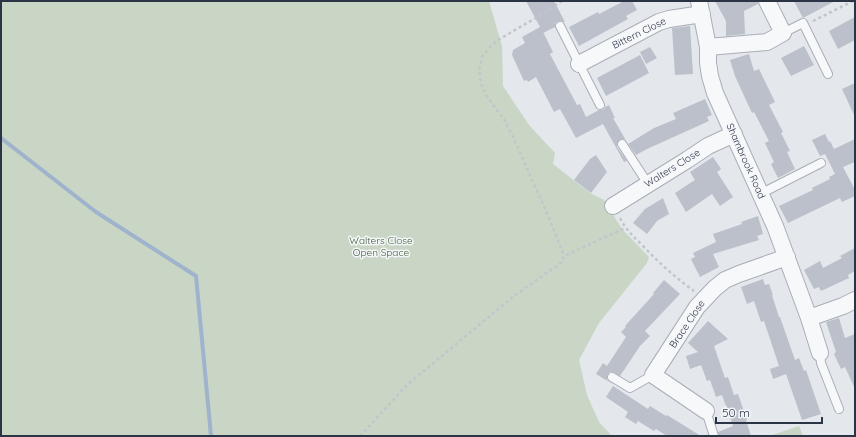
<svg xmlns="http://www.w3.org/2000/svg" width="856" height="437" viewBox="0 0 856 437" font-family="Quicksand,sans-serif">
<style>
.green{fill:#c9d6c5}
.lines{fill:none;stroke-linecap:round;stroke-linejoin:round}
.stream{stroke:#9fb4cc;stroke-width:4}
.building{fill:#bbc0ca}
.lane-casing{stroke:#a9aeb7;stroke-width:10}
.street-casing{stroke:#a9aeb7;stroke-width:18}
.path{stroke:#c2c5cb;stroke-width:2.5;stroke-dasharray:3 3;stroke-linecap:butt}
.lane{stroke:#f7f8fa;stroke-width:8}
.street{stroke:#f7f8fa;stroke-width:16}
.labels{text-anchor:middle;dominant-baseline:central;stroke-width:3;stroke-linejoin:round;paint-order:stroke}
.street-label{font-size:10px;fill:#2b3445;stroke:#f4f6f9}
.park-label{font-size:10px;fill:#3f6138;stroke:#f4f6f9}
</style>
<rect width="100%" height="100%" fill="#e4e7ec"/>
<path class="green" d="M1,1H489L502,46L503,86L529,125L555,153L553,164L590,193L604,200L622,229L649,257L647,263L599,323L579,360L587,395L599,422L612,436H1Z
M799,426L803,436H769Z"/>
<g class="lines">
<path class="stream" d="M1,138L96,212L196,276L211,436"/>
</g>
<path class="building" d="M526,1H554L565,22L558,21L555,23V27L543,33V32L553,52L550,54L577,105L580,104L586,117L599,110H603L605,107L609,105L615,118H613L627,142L625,139H621L619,140L617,144V147L627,161L624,162L603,124L576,138L560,109L554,112L536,77L528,82L527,80L524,81L512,55L513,50L525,43L522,37L540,27Z
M624,1H632L637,10L626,16L628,19L579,46L569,27L598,12L599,14Z
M715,1H758V4L744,11L745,34L726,36V21Z
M794,1H835L803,18Z
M855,17V40L838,49L829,31Z
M690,26L693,74L675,75L672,28Z
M804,46L814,65L791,76L781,58Z
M650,47L657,58L646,64L640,52Z
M749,54L754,71L759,69L775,102L769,105L783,132L781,133L790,151L787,152L795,169L778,178L771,164L774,162L765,143L769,141L754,112L752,113L745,98L735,76L730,60Z
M640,55L649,73L606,96L597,78Z
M855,83V117L842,89Z
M705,99L712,115L707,117L709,121L647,149L636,155L628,144L654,128L676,119L673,113Z
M825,134L829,142L830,141L834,149L855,139V162L843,167L855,190V196L842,202L840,198L788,223L779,206L813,190L812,188L830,179L829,177L835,174L825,154L820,156L812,140Z
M596,155L607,172L591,193L574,180L590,159Z
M713,157L721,169L717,172L733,197L720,206L712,194L686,212L675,193L695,180L690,172Z
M663,198L669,214L657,221L647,234L633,223L645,209Z
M758,216L763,234L757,236L759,240L713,254L719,267L700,277L691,259L695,257L693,253L716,242L713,234L742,224L741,222Z
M855,248V271L848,275L849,278L821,291L819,287L814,289L804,270L820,261L823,268L842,258L840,256Z
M763,279L765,285L769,284L773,295H772L779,317H780L795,360L799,358L804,371L806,370L821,414L802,420L786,374L773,379L770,369L779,366L764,321L761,322L754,301L747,304L741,287Z
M664,280L680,294L645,331L650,336L640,346L620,376L613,372H610L608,374L607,377V380L614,385L596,374L603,363L607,366L626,337L621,332L626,327L625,326L654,294L653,293Z
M839,318L845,338L855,334V389L845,367L841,369L834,354L836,352L826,322Z
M708,321L728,339L714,346L725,378L728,377L734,395L738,394L747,420H746L751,436H719L718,432L733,426L722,395L716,397L710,380L707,381L701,365L690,369L686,356L698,352L688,343Z
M613,386L648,409L650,406L666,416L667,415L701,436H667L656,429L654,431L638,421L636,424L625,417L628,412L606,397Z"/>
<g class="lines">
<g class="lane-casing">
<path id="lane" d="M560,26L600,105
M783,33L803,23L828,74
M622,144L648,184
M760,194L821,163
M820,353L821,363L839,409
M612,377L630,388L653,375
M706,411L714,436"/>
</g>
<g class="street-casing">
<path id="street" d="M699,1L708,47V63L710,76L715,93L775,226L809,318
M708,47L767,42L783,33L767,1
M579,64L659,22L669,19L702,14
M613,206L687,160L708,146L734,134
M820,353L809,318L843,306L855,300
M706,411L653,375L697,307L715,288L725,280L739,274L787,257"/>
</g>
<path class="path" d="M562,1L539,16L498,40L491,46L482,57L479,70L481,84L486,95L505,121L513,137L550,220L564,256
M813,21L853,1
M620,218C626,230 634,237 644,247C659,263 676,278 694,291
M360,436L408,384L514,296L562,262L564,256L625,228"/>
<use href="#lane" class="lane"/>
<use href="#street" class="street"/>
</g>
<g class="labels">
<g class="street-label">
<text transform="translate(639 33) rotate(-26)">Bittern Close</text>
<text transform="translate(746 161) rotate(66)">Shambrook Road</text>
<text transform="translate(672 168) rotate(-32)">Walters Close</text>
<text transform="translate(687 324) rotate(-56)">Brace Close</text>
</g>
<g class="park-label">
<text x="381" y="240">Walters Close<tspan x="381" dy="12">Open Space</tspan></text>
</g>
</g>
<rect width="856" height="437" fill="none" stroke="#2b3445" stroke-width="4"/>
<path d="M716 417v6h106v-6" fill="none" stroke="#2b3445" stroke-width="2"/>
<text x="722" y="417" font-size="12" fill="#2b3445" stroke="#f4f6f9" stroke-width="3" paint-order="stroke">50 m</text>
</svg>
